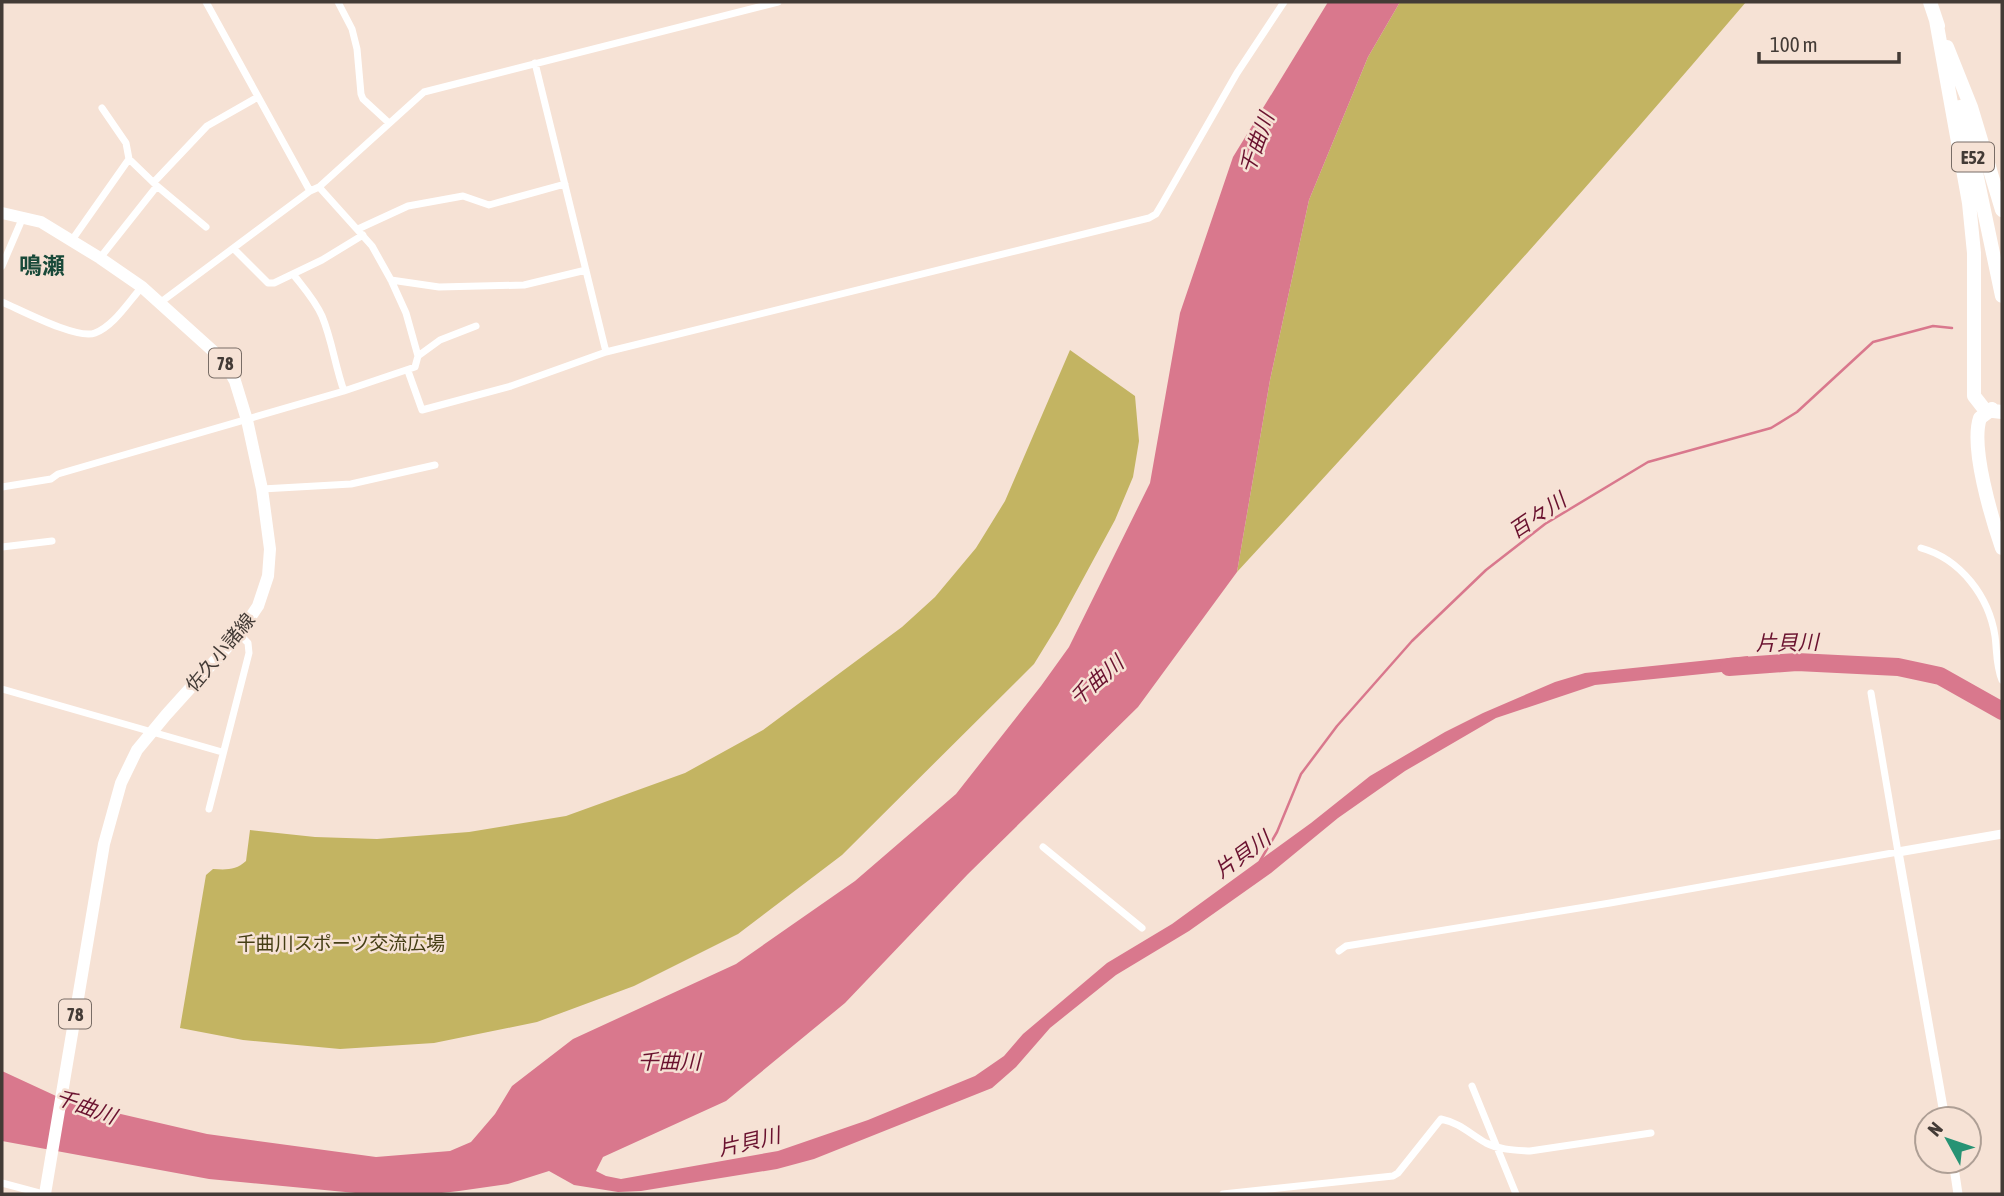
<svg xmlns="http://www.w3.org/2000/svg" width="2004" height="1196" viewBox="0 0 2004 1196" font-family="'Asap Condensed','Noto Sans JP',sans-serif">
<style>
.green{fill:#c3b462}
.water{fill:#d9788d}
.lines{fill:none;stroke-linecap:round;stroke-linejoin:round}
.stream{stroke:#d9788d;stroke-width:2.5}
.river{stroke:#d9788d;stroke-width:18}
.minor{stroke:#fff;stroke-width:7}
.tertiary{stroke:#fff;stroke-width:9}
.primary{stroke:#fff;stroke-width:12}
.motorway{stroke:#fff;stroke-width:14}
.labels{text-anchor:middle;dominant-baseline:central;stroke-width:5;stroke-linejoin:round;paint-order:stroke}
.shield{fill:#f6e2d5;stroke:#796d66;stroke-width:2}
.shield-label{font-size:18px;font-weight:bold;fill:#433b36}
.street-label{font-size:19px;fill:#433b36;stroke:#f6e2d5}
.park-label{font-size:19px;fill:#453e14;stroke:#f6e2d5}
.water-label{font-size:21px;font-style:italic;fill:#6a122f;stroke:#f6e2d5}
.quarter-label{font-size:23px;font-weight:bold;fill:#184939;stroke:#f6e2d5}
</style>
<rect width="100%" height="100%" fill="#f6e2d5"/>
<path class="green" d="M1400,2H1746C1581,196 1410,385 1237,572L1270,380L1309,200L1368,57Z
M1070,350L1135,396L1139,441L1133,477L1115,520L1058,625L1034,664L842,855L738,934L634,986L537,1022L434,1043L340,1049L243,1040L180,1028L206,875L213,869C227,870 236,870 246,861L250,830L315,837L377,839L469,832L566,816L685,773L763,730L902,627L935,597L976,548L1005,501Z"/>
<path class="water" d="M1328,2H1400L1368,57L1309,200L1270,380L1237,572L1138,707L968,874L845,1003L726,1101L603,1157L596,1171L606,1176L621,1179L778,1151L868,1120L975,1076L1004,1056L1023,1034L1107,963L1172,924L1311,823L1370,776L1445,732L1483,713L1555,682L1585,673L1748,656L1751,669L1595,685L1496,718L1405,771L1338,818L1271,873L1189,931L1116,975L1050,1028L1016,1067L992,1088L814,1159L777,1169L641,1191L618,1192L574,1185L549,1171L508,1184L459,1191L433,1194H366L209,1179L2,1141V1071L69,1102L207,1134L376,1157L450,1151L471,1142L495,1114L512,1086L573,1039L736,964L855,881L956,794L1041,686L1069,647L1150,483L1180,313L1233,157Z"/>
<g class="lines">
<path class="stream" d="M1260,861L1277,832L1301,774L1337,726L1412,641L1486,570L1545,524L1648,462L1771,428L1797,412L1873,342L1933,326L1952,328"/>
<path class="river" d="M1729,667L1797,662L1898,667L1940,676L2002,711"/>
<path class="minor" d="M206,2L310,191
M338,2L352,29L357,49L361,94L363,99L389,123
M535,63L606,352
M102,108L126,143L129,159
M154,182L207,126L258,97
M157,186L206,227
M358,229L408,206L463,196L489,205L565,184
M72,240L129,159L157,186L100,258
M234,249L268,283H274L322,260L363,235
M2,266L23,217
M293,274C303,287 315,300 322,316C332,340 335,366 344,391
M391,280L439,287L524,285L586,270
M2,302C21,310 77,340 95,333C114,326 129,301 142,287
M161,302L310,191L319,187L424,92L778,2
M418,356L440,340L476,326
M408,371L422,410L511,386L606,352L1149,218L1156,214L1162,204L1237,73L1284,2
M2,487L51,479L58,474L344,391L415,367L418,356L406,313L391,280L372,246L319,187
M262,489L351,484L435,465
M2,547L52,541
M1921,548C1961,559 1989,597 1995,636C1997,651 1996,666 2002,680
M2,689L222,752
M209,809L249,653L248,643L239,634
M1043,847L1142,928
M1339,951L1346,946L1610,903L1898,852L1871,693
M1472,1086L1516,1194
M2,1183L43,1194
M1223,1194L1393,1176L1398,1173L1441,1119C1460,1123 1470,1134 1486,1143C1500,1150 1515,1150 1530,1151L1651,1133"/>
<path class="tertiary" d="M1945,1119L1898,852L2002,834
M1953,1161L1958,1194"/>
<path class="primary" d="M2,213L41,222L100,258L142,287L213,351L226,365L235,381L247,420L262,489L270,549L268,576L258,606L239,634L166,715L137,750L121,783L104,844L45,1194"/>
<path class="motorway" d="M1930,2L1938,26
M1936,20L1969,203L1974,253V396L1985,410L2002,412
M1947,47L1971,107L2002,210
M1960,107L1970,144L2002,296
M1992,409L1980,418C1970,447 1992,519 2002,548"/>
</g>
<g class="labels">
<g class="shield">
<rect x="1952" y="142.5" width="42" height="29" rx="5"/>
<rect x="209" y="348.5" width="32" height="29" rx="5"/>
<rect x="59" y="999.5" width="32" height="29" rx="5"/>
</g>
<g class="shield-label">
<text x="1973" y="157">E52</text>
<text x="225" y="363">78</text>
<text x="75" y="1014">78</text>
</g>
<g class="street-label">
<text transform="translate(220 652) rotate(-50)">佐久小諸線</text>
</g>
<g class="park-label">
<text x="341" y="943">千曲川スポーツ交流広場</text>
</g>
<g class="water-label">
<text transform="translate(1256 143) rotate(-70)">千曲川</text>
<text transform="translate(1537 515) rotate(-34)">百々川</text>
<text transform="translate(1787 642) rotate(-1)">片貝川</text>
<text transform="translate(1096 680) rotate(-41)">千曲川</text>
<text transform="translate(1242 854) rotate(-36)">片貝川</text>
<text x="669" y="1061">千曲川</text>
<text transform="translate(86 1106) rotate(20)">千曲川</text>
<text transform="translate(749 1141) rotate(-13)">片貝川</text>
</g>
<g class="quarter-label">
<text x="42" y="266">鳴瀬</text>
</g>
</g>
<rect width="2004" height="1196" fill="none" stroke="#433b36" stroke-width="7"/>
<g transform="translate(1948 1140) rotate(310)"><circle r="33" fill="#f6e2d5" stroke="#ae9f95" stroke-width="2"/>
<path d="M0-5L12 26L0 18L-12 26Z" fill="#279374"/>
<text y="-10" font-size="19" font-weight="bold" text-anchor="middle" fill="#433b36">N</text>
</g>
<path d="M1759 52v10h140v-10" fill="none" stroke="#433b36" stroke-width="3.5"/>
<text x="1770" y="52" font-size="21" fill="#433b36" stroke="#f6e2d5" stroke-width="5" paint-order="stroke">100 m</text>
</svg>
